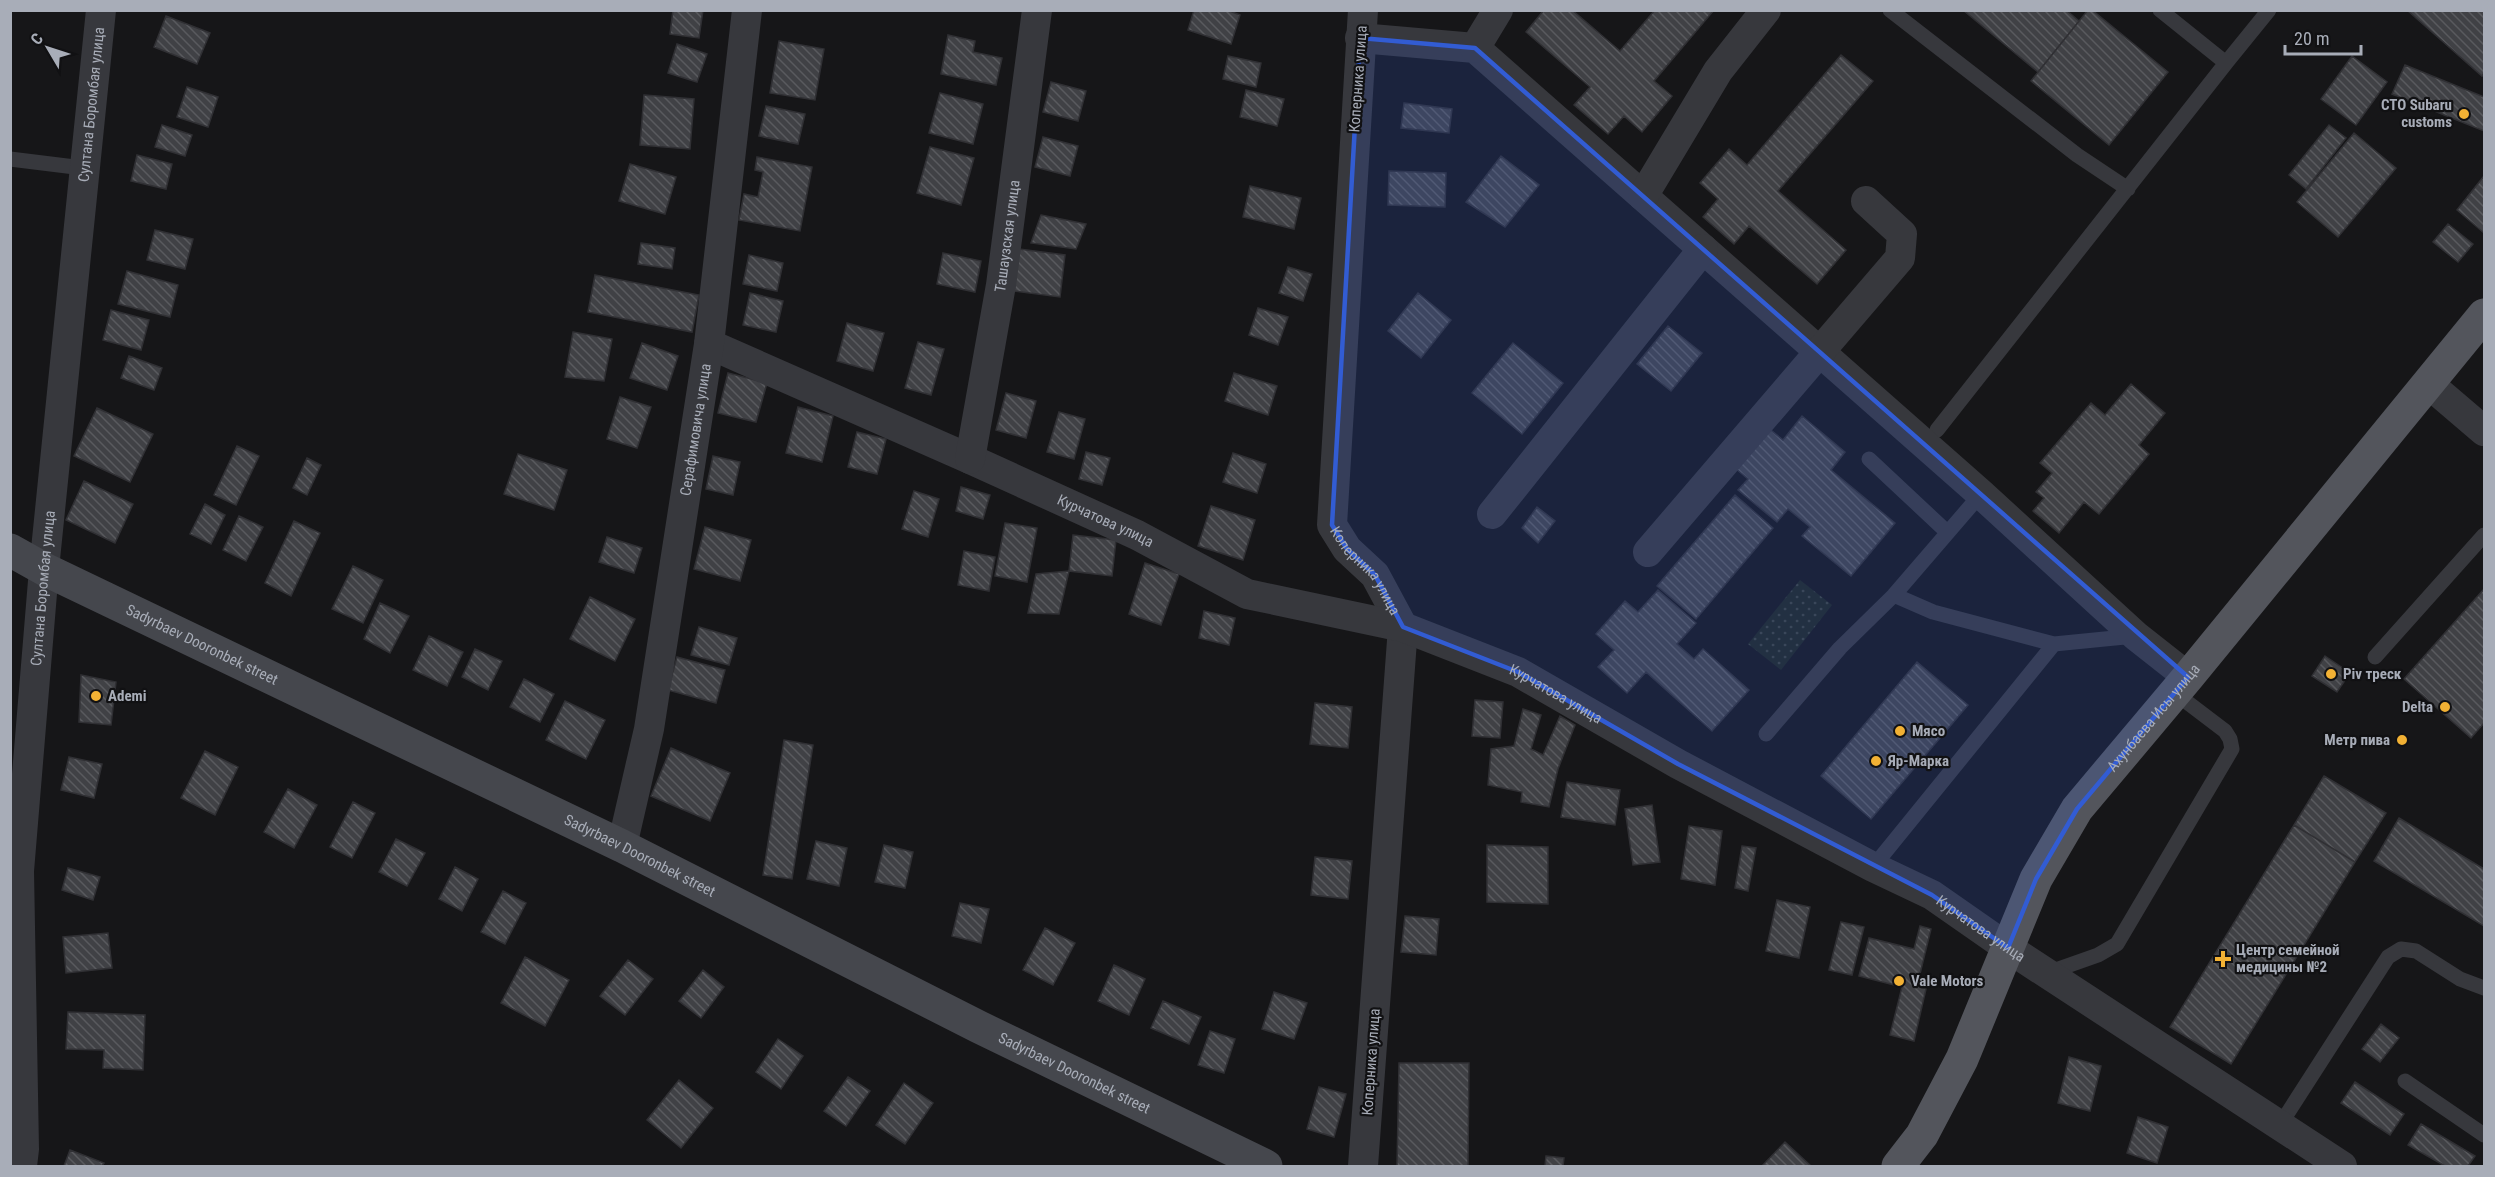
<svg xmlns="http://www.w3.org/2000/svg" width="2495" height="1177" viewBox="0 0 2495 1177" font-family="'Roboto Condensed',sans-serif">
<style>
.grass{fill:url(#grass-dots)}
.building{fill:url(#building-back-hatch);stroke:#303034;stroke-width:1.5}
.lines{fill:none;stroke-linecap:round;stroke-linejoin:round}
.service{stroke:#37383d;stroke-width:15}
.minor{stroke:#37383d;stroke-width:30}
.secondary{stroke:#45474d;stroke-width:33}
.primary{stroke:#53555c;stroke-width:33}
.marked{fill:#325cd3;fill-opacity:0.2;stroke:#325cd3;stroke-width:4.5;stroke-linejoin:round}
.poi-dot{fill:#f2b134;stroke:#111113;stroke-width:2}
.labels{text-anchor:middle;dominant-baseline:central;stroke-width:4.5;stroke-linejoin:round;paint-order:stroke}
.street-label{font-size:15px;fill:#a8adb8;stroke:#111113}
.poi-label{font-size:15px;font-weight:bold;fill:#a8adb8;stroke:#111113;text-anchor:start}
</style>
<defs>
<pattern id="grass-dots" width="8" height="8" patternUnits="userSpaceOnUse" patternTransform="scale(1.5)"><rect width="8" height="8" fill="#1e261f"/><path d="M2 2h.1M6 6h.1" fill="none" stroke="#3c433d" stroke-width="1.8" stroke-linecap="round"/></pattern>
<pattern id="building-back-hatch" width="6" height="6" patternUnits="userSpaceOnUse" patternTransform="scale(1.5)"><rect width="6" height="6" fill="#404145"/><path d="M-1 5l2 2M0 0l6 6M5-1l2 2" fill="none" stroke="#595a5e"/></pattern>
</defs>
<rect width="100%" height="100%" fill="#161618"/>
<path class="grass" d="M1800,580L1832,605L1781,670L1748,644Z"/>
<path class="building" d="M673,10H703L699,38L670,34Z
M1194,10H1227L1240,15L1231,44L1188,30Z
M1544,10H1572L1620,51L1655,10H1714L1654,81L1672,96L1642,132L1624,116L1608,134L1574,105L1590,87L1526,32Z
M1963,10H2066L2079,21L2038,72Z
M2088,10H2092L2168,72L2109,145L2031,81Z
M2407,10H2484V73L2482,76Z
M166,16L210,33L197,64L154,47Z
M948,35L975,41L973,52L1002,58L996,85L941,74Z
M779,41L824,49L815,100L770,93Z
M677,44L707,54L697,82L668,73Z
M1841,55L1873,81L1778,191L1846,250L1817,284L1749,226L1734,244L1703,217L1718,199L1700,183L1729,149L1747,165Z
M1228,56L1261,63L1256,87L1223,79Z
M2352,56L2387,82L2356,125L2321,99Z
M2405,65L2484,97V131L2392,94Z
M1051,82L1086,91L1078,121L1043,112Z
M187,87L218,97L208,127L177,117Z
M1246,90L1284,99L1277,126L1240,117Z
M940,93L983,104L973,144L929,133Z
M644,95L694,99L690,149L640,145Z
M1404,103L1452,109L1449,133L1401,128Z
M766,106L805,114L798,144L759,136Z
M162,125L192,135L185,156L155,147Z
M2329,125L2346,138L2306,189L2289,175Z
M2354,133L2396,168L2338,237L2297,202Z
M1043,137L1078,146L1070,176L1035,167Z
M930,147L974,158L961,205L917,193Z
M137,155L172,164L166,189L131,181Z
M1501,156L1539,185L1505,227L1466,202Z
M757,157L812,167L800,231L739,220L744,194L758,197L763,172L755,170Z
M630,164L676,177L665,214L619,201Z
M1389,171L1446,173L1445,207L1388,205Z
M2484,176V233L2457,210Z
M1250,186L1301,198L1294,229L1243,217Z
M1041,215L1086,224L1076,249L1031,243Z
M2448,224L2473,244L2458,262L2433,242Z
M155,230L193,239L185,269L147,260Z
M641,243L675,248L672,269L638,264Z
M1019,249L1065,255L1060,297L1014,291Z
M943,253L981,261L975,292L937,284Z
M749,255L783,263L777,291L743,284Z
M1288,267L1312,274L1303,301L1279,293Z
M127,271L178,285L170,317L118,304Z
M595,275L699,295L692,332L588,312Z
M750,293L783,301L776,332L743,325Z
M1418,293L1451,320L1421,358L1388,331Z
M1258,308L1288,317L1278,345L1249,335Z
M111,310L149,320L141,350L103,340Z
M847,323L884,333L873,371L837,361Z
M1668,326L1702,353L1671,391L1637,364Z
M573,332L612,339L604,381L565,377Z
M918,342L944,349L931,395L905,388Z
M642,343L678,356L667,390L630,378Z
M1513,343L1563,383L1522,434L1472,393Z
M129,356L162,368L154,390L121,378Z
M728,373L767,383L756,422L718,413Z
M1234,373L1277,386L1268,415L1225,401Z
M2131,384L2165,413L2139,445L2149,454L2099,514L2084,502L2059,533L2033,511L2044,498L2036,492L2052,473L2040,463L2091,403L2105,415Z
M1006,393L1036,401L1026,438L996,430Z
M620,397L651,407L637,448L607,439Z
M798,407L833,416L822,462L786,453Z
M97,408L153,434L130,482L74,456Z
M1059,412L1085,419L1074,459L1047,452Z
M1802,416L1845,452L1831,470L1895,523L1851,576L1802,536L1810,527L1788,509L1777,522L1738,490L1748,479L1729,463L1762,423L1783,440Z
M857,432L886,439L877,474L848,467Z
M237,446L259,456L236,505L214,495Z
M1086,452L1110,458L1102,485L1079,479Z
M1233,453L1266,464L1257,493L1223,482Z
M518,454L567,470L554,510L504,494Z
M713,456L740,462L733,495L706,489Z
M307,458L321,465L307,495L293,488Z
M84,481L133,504L115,543L66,520Z
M961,487L990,495L983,519L956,511Z
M914,491L939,499L928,537L902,529Z
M1735,495L1773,528L1696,619L1657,586Z
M205,504L225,515L211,544L190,534Z
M1211,506L1255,520L1243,560L1198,546Z
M1537,507L1555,521L1538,543L1522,528Z
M239,516L263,527L246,561L223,550Z
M294,521L320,533L291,596L265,583Z
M1005,523L1037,528L1027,582L995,576Z
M705,527L751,540L740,581L694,569Z
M1073,535L1116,540L1112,576L1069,571Z
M607,537L642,548L634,573L599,562Z
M964,551L995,557L989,591L958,585Z
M1145,563L1179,574L1161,625L1129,614Z
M353,566L383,580L363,623L332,609Z
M1069,571L1059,614L1028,613L1036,574Z
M2484,589V723L2471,738L2404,679Z
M1658,590L1696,623L1677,644L1694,659L1703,649L1749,690L1712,731L1646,672L1627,693L1598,667L1614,650L1596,634L1625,601L1638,612Z
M590,597L635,619L615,661L570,639Z
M380,603L409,616L390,653L364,639Z
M1204,611L1235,618L1229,645L1199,638Z
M699,627L737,638L729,665L691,655Z
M429,636L463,652L447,686L413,670Z
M475,649L502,661L488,690L462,677Z
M2325,656L2350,673L2337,692L2312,676Z
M677,657L725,670L716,703L668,690Z
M1917,662L1968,705L1871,819L1821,776Z
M81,675L116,682L111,725L79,722Z
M524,679L554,694L540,722L510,707Z
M1475,700L1503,702L1500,738L1472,736Z
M565,701L605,720L586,759L546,740Z
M1315,703L1352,707L1348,748L1310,744Z
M1523,709L1541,715L1531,749L1543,755L1560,716L1575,725L1558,769L1549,807L1521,802L1522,792L1488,785L1491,749L1514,746Z
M784,740L813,745L792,879L763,875Z
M671,748L730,773L710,821L651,796Z
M205,751L238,767L215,815L181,798Z
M69,757L102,764L94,798L61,790Z
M2324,776L2386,813L2355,862L2294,825Z
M1567,782L1620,790L1615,825L1561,817Z
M288,789L317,805L294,848L264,832Z
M353,802L375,813L352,858L330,847Z
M1652,805L1660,862L1633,865L1625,809Z
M2399,818L2484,869V926L2374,861Z
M2294,825L2355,862L2231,1064L2170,1027Z
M1689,826L1722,831L1715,885L1681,879Z
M396,839L425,853L407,886L379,872Z
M816,841L847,848L839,886L807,879Z
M884,845L913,852L905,888L875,882Z
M1487,845L1548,847V904L1487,902Z
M1742,846L1756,848L1748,891L1735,888Z
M1315,857L1352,861L1348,899L1311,895Z
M455,867L478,879L462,911L439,899Z
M68,868L100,877L93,900L62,890Z
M503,891L526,903L505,944L481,932Z
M1777,900L1810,907L1799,958L1766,951Z
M960,903L989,909L981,943L952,936Z
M1405,916L1439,919L1436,955L1401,952Z
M1841,922L1864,927L1852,975L1829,970Z
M1920,926L1931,929L1917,986L1926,989L1914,1041L1890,1035L1902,987L1859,976L1869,938L1914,949Z
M1045,928L1075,943L1053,985L1023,970Z
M108,933L112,968L66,973L63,937Z
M525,957L569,980L545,1026L501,1003Z
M628,960L653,979L625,1015L600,996Z
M1114,965L1145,979L1129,1015L1098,1001Z
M703,970L724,987L701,1018L679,1001Z
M1274,992L1307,1003L1294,1039L1262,1029Z
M1163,1001L1201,1017L1189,1044L1151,1028Z
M68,1012L145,1015L143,1070L103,1068L104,1050L66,1049Z
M2381,1024L2399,1038L2380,1062L2362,1049Z
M1210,1031L1235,1039L1224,1073L1198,1065Z
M778,1039L803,1056L781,1089L756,1072Z
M2069,1057L2101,1066L2090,1111L2058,1103Z
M1399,1063H1469L1468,1166H1397Z
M848,1077L870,1091L846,1126L824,1111Z
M679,1080L713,1108L681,1148L647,1120Z
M2355,1082L2404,1114L2390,1135L2341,1103Z
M904,1083L933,1103L905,1144L876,1125Z
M1319,1087L1346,1094L1334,1137L1307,1129Z
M2138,1117L2168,1127L2157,1163L2127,1153Z
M2421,1124L2475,1156L2468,1166H2445L2408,1145Z
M1785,1142L1811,1166H1762Z
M70,1150L104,1163L102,1166H64Z
M1546,1156L1564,1158L1563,1166H1545Z"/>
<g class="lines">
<path class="service" d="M1890,10L2077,155L2128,189
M2226,63L2269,10
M10,159L83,168
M1937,430L2226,63L2160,10
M1869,459L1947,532
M1894,595L1981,494
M2054,644L2135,636
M2375,657L2484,535
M1766,734L1840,648L1894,595L1933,612L2054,644L1873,867
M2047,973L2098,955L2117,944L2232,749L2230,739L2225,731L2175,693
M2405,1081L2484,1135
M2280,1125L2388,957L2401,949L2416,951L2460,979L2484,988"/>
<g class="minor">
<path id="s1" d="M1363,10L1332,525L1347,549L1375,575L1403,627L1363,1166"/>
<path d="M1360,38L1475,48L1981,494L2136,636L2188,677"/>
<path d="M1475,48L1498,10"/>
<path d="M1643,196L1718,71L1766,10"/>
<path id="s2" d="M709,344L970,459L1137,535L1247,594L1403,627L1518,672L1678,764L1873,867L1932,895L2008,948L2342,1166"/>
<path d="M2429,384L2484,431"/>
<path id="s3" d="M970,459L1001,285L1037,10"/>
<path d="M1492,514L1703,249"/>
<path d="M1648,552L1900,258L1902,234L1866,201"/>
<path id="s4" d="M622,846L649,729L709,344L747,10"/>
<path id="s5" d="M22,1166L24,1149L19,871L44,569L101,10"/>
</g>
<path class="secondary" id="s6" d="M10,550L44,569L622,846L979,1027L1266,1166"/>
<path class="primary" id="s7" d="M1898,1166L1922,1135L1962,1059L2036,879L2077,809L2188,677L2484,315"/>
</g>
<path class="marked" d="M1360,38L1475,48L2188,677L2077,809L2036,879L2008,948L1932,895L1678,764L1518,672L1403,627L1375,575L1347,549L1332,525Z"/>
<g class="poi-dot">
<circle cx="2464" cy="114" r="6"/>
<circle cx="2331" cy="674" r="6"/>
<circle cx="96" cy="696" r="6"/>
<circle cx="2445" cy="707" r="6"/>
<circle cx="1900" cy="731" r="6"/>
<circle cx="2402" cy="740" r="6"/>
<circle cx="1876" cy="761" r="6"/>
<path d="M2220 950h6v6h6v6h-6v6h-6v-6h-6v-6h6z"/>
<circle cx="1899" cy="981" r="6"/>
</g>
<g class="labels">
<g class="street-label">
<text transform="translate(1358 79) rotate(-86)">Коперника улица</text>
<text stroke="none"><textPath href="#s5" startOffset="1065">Султана Боромбая улица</textPath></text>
<text stroke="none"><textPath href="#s3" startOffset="226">Ташаузская улица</textPath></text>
<text stroke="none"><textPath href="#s4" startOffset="423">Серафимовича улица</textPath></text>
<text stroke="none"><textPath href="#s2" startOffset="434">Курчатова улица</textPath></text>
<text stroke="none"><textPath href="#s1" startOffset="573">Коперника улица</textPath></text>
<text stroke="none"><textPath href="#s5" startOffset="579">Султана Боромбая улица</textPath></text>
<text stroke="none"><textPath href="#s6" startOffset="214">Sadyrbaev Dooronbek street</textPath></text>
<text stroke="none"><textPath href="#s2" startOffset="920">Курчатова улица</textPath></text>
<text stroke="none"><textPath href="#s7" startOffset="520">Ахунбаева Исы улица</textPath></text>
<text stroke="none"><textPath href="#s6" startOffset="700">Sadyrbaev Dooronbek street</textPath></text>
<text stroke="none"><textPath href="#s2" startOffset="1406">Курчатова улица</textPath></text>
<text transform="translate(1371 1062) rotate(-86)">Коперника улица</text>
<text stroke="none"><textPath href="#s6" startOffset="1186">Sadyrbaev Dooronbek street</textPath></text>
</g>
<g class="poi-label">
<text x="2452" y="105" text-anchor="end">СТО Subaru<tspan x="2452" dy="17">customs</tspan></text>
<text x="2343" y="674">Piv треск</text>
<text x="108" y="696">Ademi</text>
<text x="2433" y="707" text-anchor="end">Delta</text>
<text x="1912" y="731">Мясо</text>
<text x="2390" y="740" text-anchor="end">Метр пива</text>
<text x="1888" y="761">Яр-Марка</text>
<text x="2236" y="950">Центр семейной<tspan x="2236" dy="17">медицины №2</tspan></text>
<text x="1911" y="981">Vale Motors</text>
</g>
</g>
<rect width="2495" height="1177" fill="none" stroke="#a8adb8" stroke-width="24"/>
<g transform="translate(48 48) rotate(309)" stroke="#111113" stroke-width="4.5" paint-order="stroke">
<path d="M0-4.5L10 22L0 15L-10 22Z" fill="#a8adb8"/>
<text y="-9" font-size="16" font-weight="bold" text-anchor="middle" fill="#a8adb8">С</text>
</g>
<path d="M2285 45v9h76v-9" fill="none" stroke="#a8adb8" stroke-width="3"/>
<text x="2294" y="45" font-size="18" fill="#a8adb8" stroke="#111113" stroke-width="4.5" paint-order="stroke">20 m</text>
</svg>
